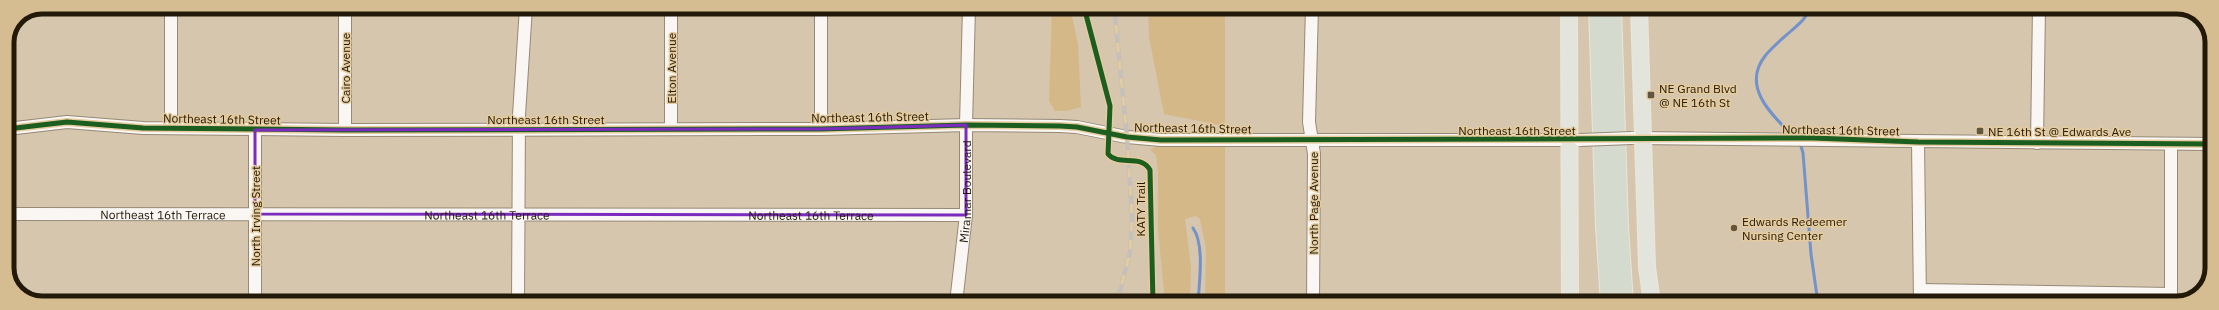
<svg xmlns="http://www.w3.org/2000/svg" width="2219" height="310" viewBox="0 0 2219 310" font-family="'IBM Plex Sans',sans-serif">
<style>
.green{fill:#d4b888}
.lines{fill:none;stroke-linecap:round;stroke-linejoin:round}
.stream{stroke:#7392ca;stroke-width:3}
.minor-casing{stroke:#968a77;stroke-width:14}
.major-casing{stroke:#ece5da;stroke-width:18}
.highway-casing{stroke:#ece5da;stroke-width:20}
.minor{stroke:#f9f6f3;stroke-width:12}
.major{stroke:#e3e5dd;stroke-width:16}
.highway{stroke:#d4dacd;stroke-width:18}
.rail-casing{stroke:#c5c1ba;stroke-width:4.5}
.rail{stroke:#e5cb9d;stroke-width:3;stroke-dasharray:9;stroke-linecap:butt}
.minor-bridge-casing{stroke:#968a77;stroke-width:14;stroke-linecap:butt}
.minor-bridge{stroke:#f9f6f3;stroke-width:12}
.cycleway-casing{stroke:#e5cb9d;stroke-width:8}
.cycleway{stroke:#1b5e20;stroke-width:5}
.marked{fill:none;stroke:#7b2cbf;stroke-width:3;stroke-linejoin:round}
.poi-dot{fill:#615642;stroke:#e5cb9d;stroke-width:1.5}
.labels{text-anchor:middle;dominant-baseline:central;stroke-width:3;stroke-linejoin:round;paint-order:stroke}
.street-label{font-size:12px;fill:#231908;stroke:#e5cb9d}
.poi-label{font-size:12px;fill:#231908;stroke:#e5cb9d;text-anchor:start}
.rim{fill:none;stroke:#231908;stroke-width:5}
</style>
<rect width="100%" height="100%" fill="#d5c6ad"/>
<path class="green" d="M1052,7H1070L1078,44L1081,107L1067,111H1055L1049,101Z
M1148,7H1225V126L1164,114L1149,37Z
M1158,145H1225V303H1205L1206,248L1200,219L1196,216L1185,219L1191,267L1190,303H1165L1158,229V172L1156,155L1150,150Z"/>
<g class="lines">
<path class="stream" d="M1793,136C1772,115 1741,87 1765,56C1772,47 1782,39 1791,31C1799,24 1808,17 1809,7
M1800,143L1803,153L1811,254L1818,303
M1193,228C1205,245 1199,283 1198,303"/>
<g class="minor-casing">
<g id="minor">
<path d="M671,7V129"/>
<path d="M821,7V129"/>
<path d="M1312,7L1309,122L1314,154L1313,303"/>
<path d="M171,128V7"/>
<path d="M7,129L67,122L143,128L345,130L821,129L966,125L1060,126L1077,127L1127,137L1161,140H1577"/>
<path d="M345,130V7"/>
<path d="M1635,138L2212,144"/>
<path d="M1918,142L1920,303"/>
<path d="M2037,143L2039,7"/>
<path d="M2171,144V303"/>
<path id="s1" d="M7,214L966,215"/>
<path d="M1920,290L2171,294"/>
<path d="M255,303V130"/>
<path d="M518,303L519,115L526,7"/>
<path id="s2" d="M956,303L966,215V125L969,7"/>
</g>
</g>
<g class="major-casing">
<path id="major" d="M1569,7L1570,303
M1639,7L1647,267L1652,303"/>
</g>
<g class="highway-casing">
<path id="highway" d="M1598,7L1605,226L1610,303
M1612,7L1619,227L1624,303"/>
</g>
<use href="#minor" class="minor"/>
<use href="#major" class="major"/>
<use href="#highway" class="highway"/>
<g class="rail-casing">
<path id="rail" d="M1114,7L1127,137L1132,217L1130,252L1117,303"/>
</g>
<use href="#rail" class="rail"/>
<g class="minor-bridge-casing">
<path id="minor-bridge" d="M1580,140L1632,138"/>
</g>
<use href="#minor-bridge" class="minor-bridge"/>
<g class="cycleway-casing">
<path id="cycleway" d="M1084,7L1110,106L1108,154C1119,167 1140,153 1150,170L1153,303
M7,129L67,122L143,128L345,130L821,129L966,125L1060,126L1077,127L1127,137L1161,140L1813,138L1918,142L2212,144"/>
</g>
<use href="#cycleway" class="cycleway"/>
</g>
<path class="marked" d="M966,125V215L255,214V130L821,129Z"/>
<g class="poi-dot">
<rect x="1647" y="91" width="8" height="8" rx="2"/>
<rect x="1976" y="127" width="8" height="8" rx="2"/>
<circle cx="1734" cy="228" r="4"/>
</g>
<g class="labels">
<g class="street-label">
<text transform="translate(345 68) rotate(-90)">Cairo Avenue</text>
<text transform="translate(671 68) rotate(-90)">Elton Avenue</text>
<text transform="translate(870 117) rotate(-1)">Northeast 16th Street</text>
<text transform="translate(222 119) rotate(1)">Northeast 16th Street</text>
<text x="546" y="119">Northeast 16th Street</text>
<text transform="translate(1193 128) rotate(1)">Northeast 16th Street</text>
<text x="1517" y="130">Northeast 16th Street</text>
<text transform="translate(1841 130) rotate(1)">Northeast 16th Street</text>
<text stroke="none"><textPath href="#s2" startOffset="112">Miramar Boulevard</textPath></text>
<text transform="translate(1313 203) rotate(-90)">North Page Avenue</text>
<text transform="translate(1140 209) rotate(-90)">KATY Trail</text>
<text stroke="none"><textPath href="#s1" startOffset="480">Northeast 16th Terrace</textPath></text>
<text stroke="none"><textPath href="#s1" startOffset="156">Northeast 16th Terrace</textPath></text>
<text stroke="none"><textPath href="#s1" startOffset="804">Northeast 16th Terrace</textPath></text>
<text transform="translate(255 216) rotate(-90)">North Irving Street</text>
</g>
<g class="poi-label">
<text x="1659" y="88">NE Grand Blvd<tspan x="1659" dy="14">@ NE 16th St</tspan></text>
<text x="1988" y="131">NE 16th St @ Edwards Ave</text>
<text x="1742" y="221">Edwards Redeemer<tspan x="1742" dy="14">Nursing Center</tspan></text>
</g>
</g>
<path d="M0 0H2219V310H0ZM42 14H2177A28 28 0 0 1 2205 42V268A28 28 0 0 1 2177 296H42A28 28 0 0 1 14 268V42A28 28 0 0 1 42 14Z" fill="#d5bd91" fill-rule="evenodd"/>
<path class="rim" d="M42 14H2177A28 28 0 0 1 2205 42V268A28 28 0 0 1 2177 296H42A28 28 0 0 1 14 268V42A28 28 0 0 1 42 14Z"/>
</svg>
